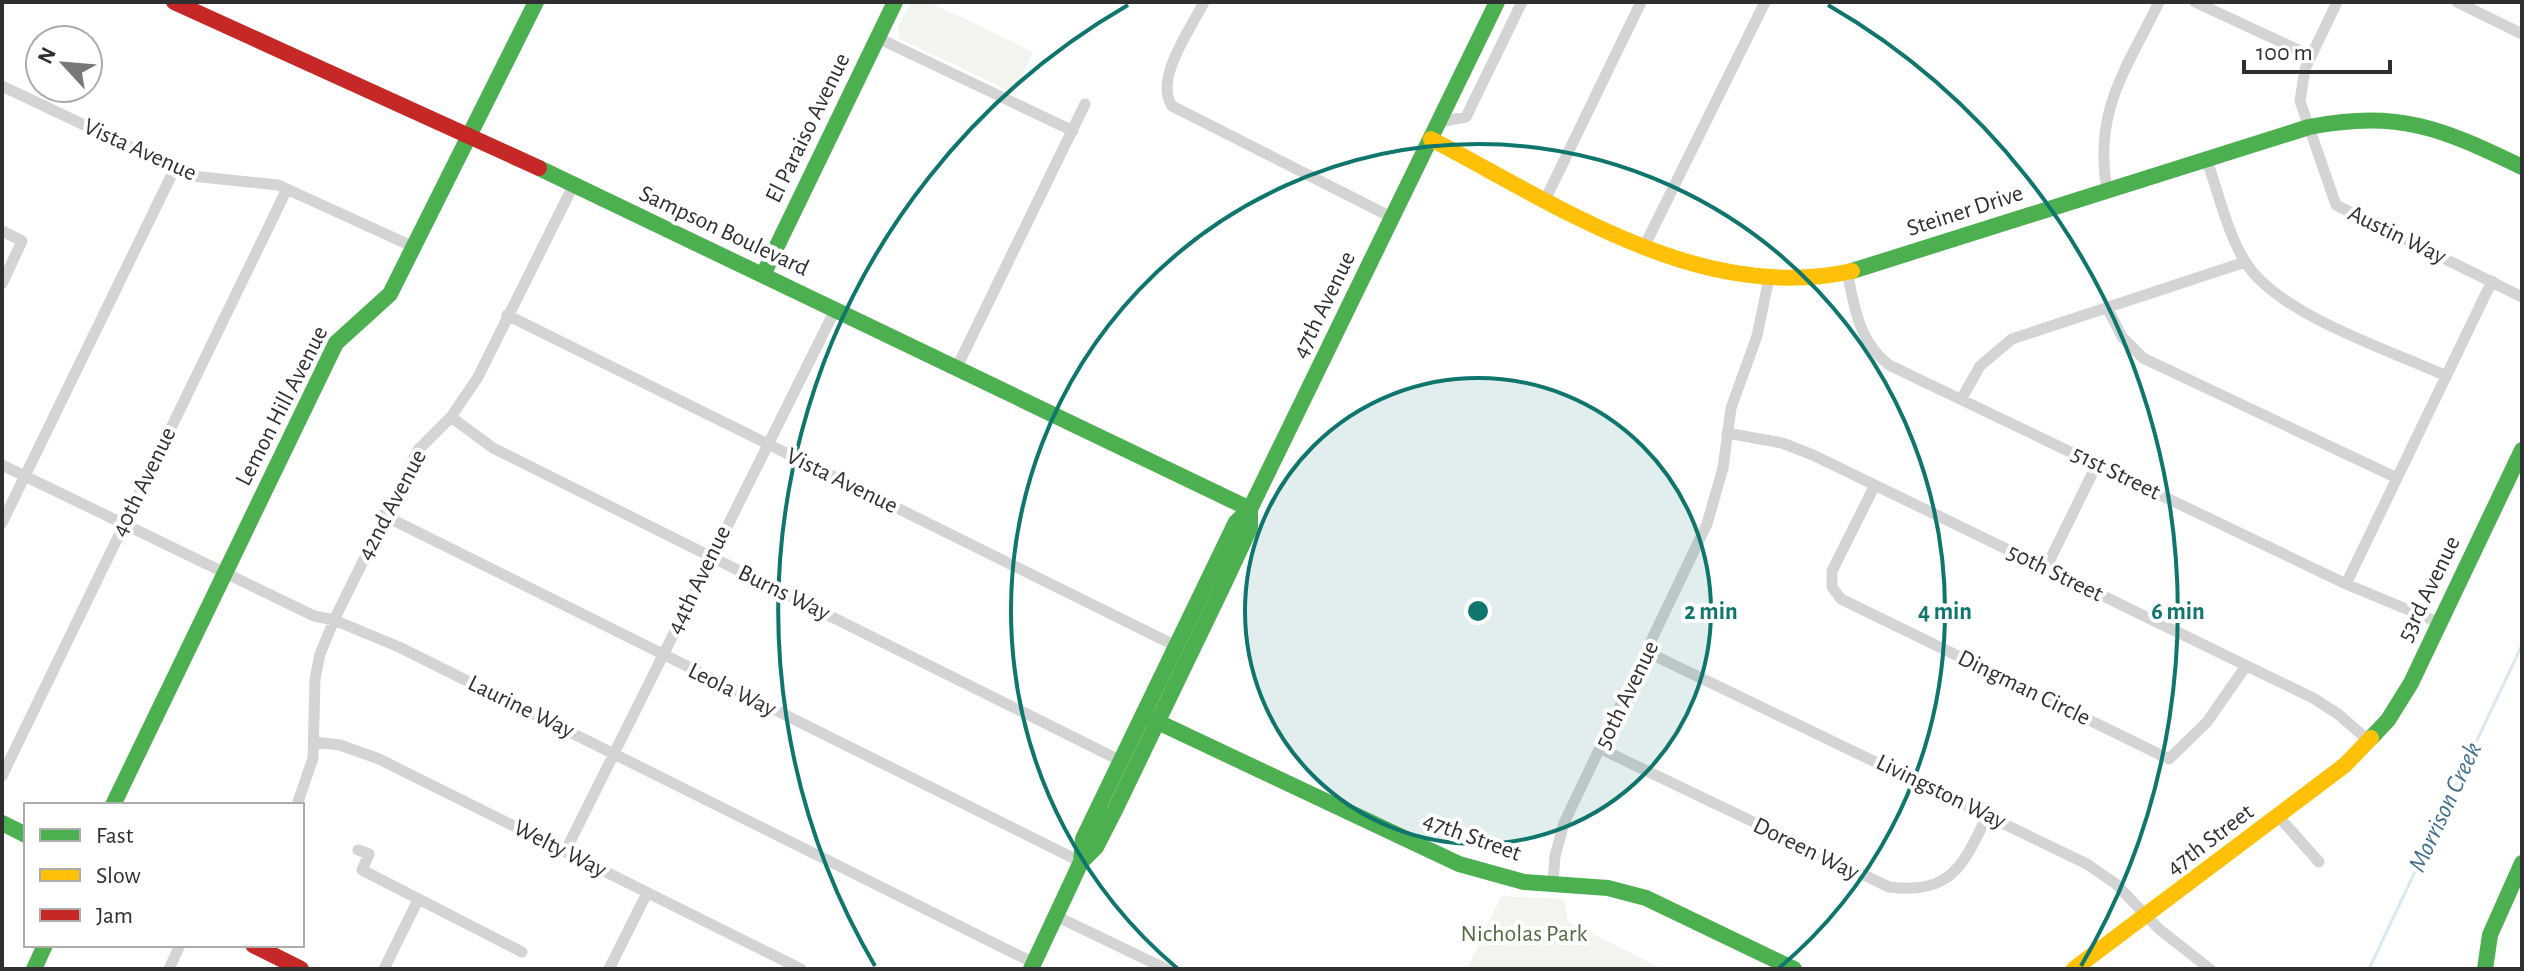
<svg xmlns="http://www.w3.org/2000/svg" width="2524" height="971" viewBox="0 0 2524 971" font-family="'Alegreya Sans',sans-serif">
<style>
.park{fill:#f1f5ed}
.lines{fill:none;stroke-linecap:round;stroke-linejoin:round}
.stream{stroke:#dbe8f0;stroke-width:3}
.street{stroke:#d4d4d4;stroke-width:11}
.fast{stroke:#4caf50;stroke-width:16}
.slow{stroke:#ffc107;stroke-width:16}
.jam{stroke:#c62828;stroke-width:16}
.ring{fill:none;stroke:#0f766e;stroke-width:4}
.labels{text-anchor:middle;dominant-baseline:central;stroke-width:8;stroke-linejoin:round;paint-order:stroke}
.street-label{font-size:24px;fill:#2f2f2f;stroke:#fff}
.park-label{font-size:24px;fill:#52693f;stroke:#fff}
.water-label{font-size:26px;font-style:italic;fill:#416f8d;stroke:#fff}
.centre{fill:#0f766e;stroke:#fff;stroke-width:4}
.ring-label{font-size:24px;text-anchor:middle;font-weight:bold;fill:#0f766e;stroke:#fff;stroke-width:8;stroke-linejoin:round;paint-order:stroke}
</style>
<rect width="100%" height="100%" fill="#fff"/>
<path class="park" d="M911,2H929L1033,52L1014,93L900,39L898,28Z
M1501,896L1564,899L1568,922L1664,969H1467Z"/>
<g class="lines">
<path class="stream" d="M2369,969L2522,645"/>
<path class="street" d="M1204,2C1190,30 1154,79 1172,106L1393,218
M2195,2L2311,56
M2337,2L2305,69L2300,101L2336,205L2522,297
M2457,2L2522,34
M878,38L1073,131
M2,86L192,176L278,185L416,248
M1439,122L1466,117L1522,2
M2207,161C2219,194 2227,233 2246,263C2279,315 2390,350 2446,376
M2107,190C2093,111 2126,70 2159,2
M1546,198L1641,2
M2,231L22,241L2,284
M1645,245L1765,2
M1847,272C1855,308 1858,341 1889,365L2346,584L2440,623
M2108,309L2122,337L2143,358L2397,478
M507,315L1176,646
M956,369L1085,104
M1962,398L1980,366L2012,339L2245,262
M451,417L493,448L1121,761
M1727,433L1782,443L1813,455L2313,698L2338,714L2369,741
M2,465L314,616L334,620L399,647L1034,963
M1875,485L1832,571V587L1841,599L2169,759L2207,722L2246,666
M383,515L1081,862
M2,523L174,170
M2045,570L2097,464
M2346,584L2492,281
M1647,652L2087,864L2116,884L2159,929L2210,969
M315,742L340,745L379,759L801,969
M1601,749L1889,887C1952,895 1964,864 1988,814
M2,776L287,189
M297,805L313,758L315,679L320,654L334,620L418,450L451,417L478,377L573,186
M2279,817L2319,862
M358,850L369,854L362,870L522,952
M565,852L835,310
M1553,883L1555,856L1564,823L1707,524L1723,468L1731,408L1757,336L1769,278
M1056,916L1166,969
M169,969L180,945
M384,969L418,900
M609,969L647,893"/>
<path class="fast" d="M539,168L1250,509
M1852,271L2309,127C2400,110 2441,128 2522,167
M763,275L895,2
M1143,715L1459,864L1524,882L1608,888L1646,898L1794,969
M2371,738L2388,720L2411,683L2522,450
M113,805L336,343L390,294L536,2
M2,823L26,835
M1081,862L1083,839L1236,522L1250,509L1497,2
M34,969L45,945
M1031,969L1081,862L1096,847L1115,810L1223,586L1250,528V509
M2485,969L2490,935L2522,863"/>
<path class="slow" d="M1431,139C1557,205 1702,305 1852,271
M2074,969L2345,765L2371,738"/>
<path class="jam" d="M174,2L539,168
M253,945L301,969"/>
</g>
<circle cx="1478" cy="611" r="233" fill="#0f766e" fill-opacity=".12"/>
<g class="ring">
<circle cx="1478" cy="611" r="233"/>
<path d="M1178 969A467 467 0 1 1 1778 969"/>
<path d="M875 966A700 700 0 0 1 1128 5M1828 5A700 700 0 0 1 2081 966"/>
</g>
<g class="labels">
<g class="street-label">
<text transform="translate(808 128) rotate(-64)">El Paraiso Avenue</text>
<text transform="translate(140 150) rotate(24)">Vista Avenue</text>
<text transform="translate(1965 211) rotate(-18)">Steiner Drive</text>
<text transform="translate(724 231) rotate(25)">Sampson Boulevard</text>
<text transform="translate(2397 235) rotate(26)">Austin Way</text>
<text transform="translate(1324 305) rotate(-64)">47th Avenue</text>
<text transform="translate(282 406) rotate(-63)">Lemon Hill Avenue</text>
<text transform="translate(2116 473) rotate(26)">51st Street</text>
<text transform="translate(842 481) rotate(26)">Vista Avenue</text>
<text transform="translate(144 482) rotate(-64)">40th Avenue</text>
<text transform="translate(392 505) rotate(-62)">42nd Avenue</text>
<text transform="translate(2055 573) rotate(26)">50th Street</text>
<text transform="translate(699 580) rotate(-64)">44th Avenue</text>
<text transform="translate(2429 589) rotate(-64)">53rd Avenue</text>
<text transform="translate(784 593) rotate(26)">Burns Way</text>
<text transform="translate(2024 688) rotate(26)">Dingman Circle</text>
<text transform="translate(732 690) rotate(26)">Leola Way</text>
<text transform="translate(1627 695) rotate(-64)">50th Avenue</text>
<text transform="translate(521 707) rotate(26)">Laurine Way</text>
<text transform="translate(1941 792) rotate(26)">Livingston Way</text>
<text transform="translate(1472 837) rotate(20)">47th Street</text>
<text transform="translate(2210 840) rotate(-37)">47th Street</text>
<text transform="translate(560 849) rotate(27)">Welty Way</text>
<text transform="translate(1806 849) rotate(26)">Doreen Way</text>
</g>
<g class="park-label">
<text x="1524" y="934">Nicholas Park</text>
</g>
<g class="water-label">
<text transform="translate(2445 807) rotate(-65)">Morrison Creek</text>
</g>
</g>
<circle cx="1478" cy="611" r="12" class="centre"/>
<g class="ring-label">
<text x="1711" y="619">2 min</text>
<text x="1945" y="619">4 min</text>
<text x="2178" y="619">6 min</text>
</g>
<rect width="2524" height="971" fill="none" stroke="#2f2f2f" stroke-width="8"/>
<rect x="24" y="803" width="280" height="144" fill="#ffffff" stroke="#acacac" stroke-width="2"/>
<rect x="40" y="829" width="40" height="12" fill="#4caf50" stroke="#acacac" stroke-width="2"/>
<text x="96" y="843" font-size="24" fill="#2f2f2f">Fast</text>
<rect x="40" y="869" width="40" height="12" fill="#ffc107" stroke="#acacac" stroke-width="2"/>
<text x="96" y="883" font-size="24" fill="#2f2f2f">Slow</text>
<rect x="40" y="909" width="40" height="12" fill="#c62828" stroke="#acacac" stroke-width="2"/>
<text x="96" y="923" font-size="24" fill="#2f2f2f">Jam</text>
<g transform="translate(64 64) rotate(296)"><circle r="38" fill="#ffffff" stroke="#acacac" stroke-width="2"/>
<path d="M0-6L14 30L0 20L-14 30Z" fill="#787878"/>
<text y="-12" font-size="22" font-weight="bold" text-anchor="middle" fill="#2f2f2f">N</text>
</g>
<path d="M2244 60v12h146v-12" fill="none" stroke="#2f2f2f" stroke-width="4"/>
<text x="2256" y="60" font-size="24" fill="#2f2f2f" stroke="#ffffff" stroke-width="6" paint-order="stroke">100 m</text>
</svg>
